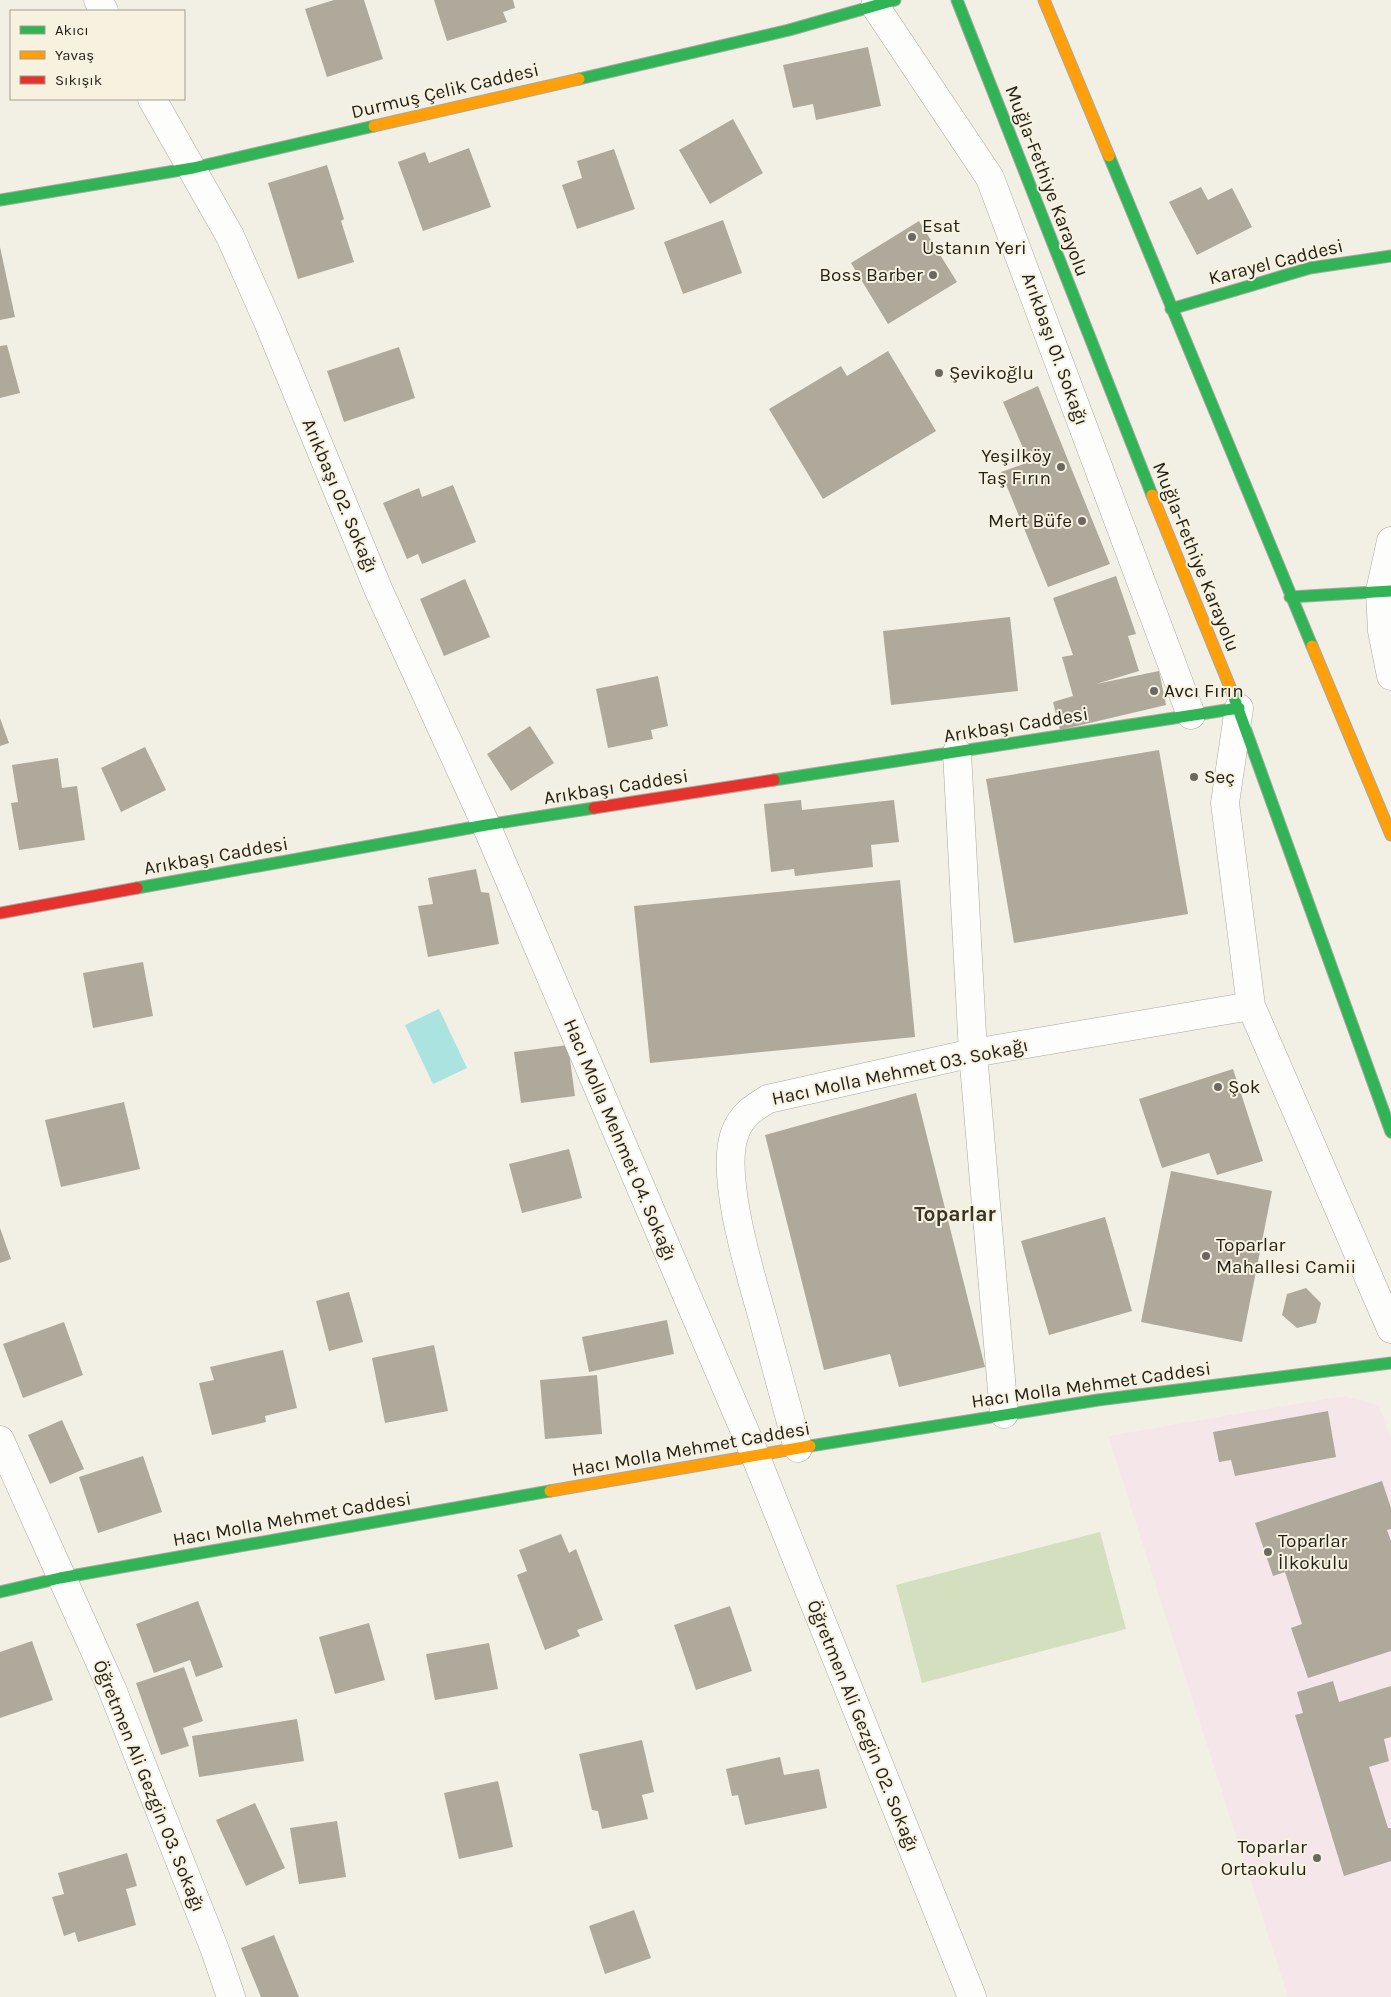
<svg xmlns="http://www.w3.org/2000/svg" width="1391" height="1997" viewBox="0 0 1391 1997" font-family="Karla,sans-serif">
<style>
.education{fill:#f5e7e9}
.green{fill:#d3dfbe}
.water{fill:#abe3e0}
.building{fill:#aea99a}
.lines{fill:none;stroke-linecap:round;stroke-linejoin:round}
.street-casing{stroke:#a9a8a0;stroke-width:29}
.fast-casing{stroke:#a9a8a0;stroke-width:13}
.slow-casing{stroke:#a9a8a0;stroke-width:13}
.jam-casing{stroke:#a9a8a0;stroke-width:13}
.street{stroke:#fdfdfb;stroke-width:28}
.fast{stroke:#30b455;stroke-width:11}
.slow{stroke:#ff9f0a;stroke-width:11}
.jam{stroke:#e5322d;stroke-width:11}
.poi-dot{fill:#6a6860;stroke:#f7f2e0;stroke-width:2}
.labels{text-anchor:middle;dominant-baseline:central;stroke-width:4;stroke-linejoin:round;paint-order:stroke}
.street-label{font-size:19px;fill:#201f18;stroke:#f7f2e0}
.poi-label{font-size:19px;fill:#201f18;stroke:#f7f2e0;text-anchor:start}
.quarter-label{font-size:21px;font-weight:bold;fill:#373325;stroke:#f7f2e0}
</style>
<rect width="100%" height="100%" fill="#f2efe5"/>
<path class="education" d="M1343,1396L1379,1405L1391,1438V1997H1288L1108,1436Z"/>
<path class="green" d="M1100,1532L1126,1629L922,1683L896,1585Z"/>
<path class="water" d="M439,1009L467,1068L433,1084L405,1025Z"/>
<path class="building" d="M334,0H364L383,59L327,77L305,9Z
M434,0H513L515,8L503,12L507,22L447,41Z
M868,47L881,106L816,120L813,104L793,108L783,65Z
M733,119L763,173L710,204L679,150Z
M469,148L491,207L423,231L398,162L425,152L429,163Z
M614,149L635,209L577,229L562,185L582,178L577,161Z
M327,165L344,219L341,221L354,262L298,279L268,183Z
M1201,187L1208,200L1232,188L1252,227L1197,255L1169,202Z
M723,220L742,273L683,294L664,242Z
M919,221L957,282L888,324L851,263Z
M0,247L15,317L0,320Z
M7,345L20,393L0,398V346Z
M399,347L415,398L344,422L327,371Z
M888,351L936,431L823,499L769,409L841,366L847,376Z
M1038,386L1110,564L1048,587L1001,472L1029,462L1003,402Z
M453,485L476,542L422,564L418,554L407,559L383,503L419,488L422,497Z
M1116,576L1136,634L1128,636L1139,671L1096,684L1159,671L1166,705L1060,730L1053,702L1073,696L1062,657L1073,655L1053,598Z
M465,579L490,637L444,656L420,599Z
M1010,617L1018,691L891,705L883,631Z
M658,676L668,726L651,730L653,739L608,748L596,689Z
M0,718L9,743L0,746Z
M530,726L554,763L511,791L487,754Z
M145,747L166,790L121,812L101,768Z
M1159,750L1188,914L1014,943L986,779Z
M58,758L62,788L77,786L85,840L19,850L11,803L18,802L12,765Z
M801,800L802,810L894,800L899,842L871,845L873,867L795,876L794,869L771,872L764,804Z
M476,869L481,892L489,893L499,944L428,957L418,906L433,904L428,878Z
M900,880L915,1037L650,1063L634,906Z
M143,962L153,1016L93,1028L83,973Z
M568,1045L575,1096L521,1103L514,1052Z
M1233,1069L1263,1161L1217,1175L1209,1153L1162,1168L1139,1099Z
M916,1093L985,1367L899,1387L890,1354L824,1370L765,1135Z
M124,1102L140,1169L61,1187L45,1120Z
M569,1149L582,1198L522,1213L509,1164Z
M1171,1171L1272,1191L1242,1342L1141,1322Z
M1105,1217L1132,1311L1049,1335L1021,1241Z
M0,1228L11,1259L0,1263Z
M1306,1288L1321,1303L1316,1323L1297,1328L1282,1315L1287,1294Z
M349,1292L363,1342L329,1351L316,1301Z
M667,1320L674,1354L589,1372L582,1337Z
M64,1322L83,1375L23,1398L3,1344Z
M434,1345L448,1411L385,1423L372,1358Z
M283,1350L297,1408L265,1416L266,1422L212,1435L199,1383L214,1380L210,1367Z
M597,1375L602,1434L545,1439L540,1380Z
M1328,1411L1336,1457L1235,1476L1231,1460L1219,1462L1213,1432Z
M62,1420L84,1469L50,1484L28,1435Z
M143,1456L162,1512L98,1533L79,1477Z
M1382,1481L1391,1508V1529L1387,1530L1391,1541V1651L1308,1678L1291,1628L1302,1624L1285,1572L1273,1576L1255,1523Z
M561,1534L569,1553L576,1549L603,1620L577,1630L580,1636L545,1650L517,1575L527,1571L519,1550Z
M198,1601L223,1667L196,1677L190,1660L154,1673L136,1624Z
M730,1606L752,1671L696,1690L674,1625Z
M369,1623L385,1680L335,1694L319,1637Z
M32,1641L53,1700L0,1718V1652Z
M489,1643L498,1689L435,1700L426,1654Z
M184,1667L203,1721L183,1728L189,1746L161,1755L136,1683Z
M1333,1681L1339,1702L1391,1686V1737L1384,1739L1389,1761L1369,1767L1388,1828H1391V1861L1344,1876L1295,1715L1303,1713L1297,1692Z
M297,1719L304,1761L199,1777L192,1736Z
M642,1740L654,1792L642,1795L648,1819L602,1829L598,1811L592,1810L579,1754Z
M780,1757L784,1775L819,1769L827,1808L745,1825L738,1795L732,1796L726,1769Z
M498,1781L513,1847L459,1859L444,1793Z
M255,1803L285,1868L246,1886L216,1820Z
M337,1821L346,1877L299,1884L290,1828Z
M127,1853L137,1886L126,1889L136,1925L78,1942L75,1932L64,1936L52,1897L64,1894L58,1873Z
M634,1910L651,1958L605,1974L589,1926Z
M274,1935L299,1997H261L241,1948Z"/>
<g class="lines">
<g class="street-casing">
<path id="street" d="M98,0L104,11
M875,6L990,178L1191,715
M152,99L230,236L268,322L379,591L486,825L755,1455L972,1997
M1391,541L1380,591L1382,631L1391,676
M1239,708L1225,803L1251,1006L1391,1329
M957,752L973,1053L1004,1414
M0,1440L112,1689L215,1950L231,1997
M798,1448C786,1405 775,1362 763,1319C751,1276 719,1175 735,1133C741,1116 753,1108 768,1099L973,1053L1251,1006"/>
</g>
<g class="fast-casing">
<path id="fast" d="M957,0L1152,495
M579,79L789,30L895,0
M1109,156L1312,646
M0,200L193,168L374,126
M1171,309L1310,268L1391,256
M1290,597L1391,591
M1232,692L1391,1132
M774,780L1239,708
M137,888L486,825L594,808
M810,1446L1098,1400L1391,1363
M0,1592L60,1578L550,1491"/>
</g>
<g class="slow-casing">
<path id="slow" d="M1044,0L1109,156
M374,126L579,79
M1152,495L1232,692
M1312,646L1391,835
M550,1491L810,1446"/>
</g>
<g class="jam-casing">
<path id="jam" d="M594,808L774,780
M0,913L137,888"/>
</g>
<use href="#street" class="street"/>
<use href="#fast" class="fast"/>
<use href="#slow" class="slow"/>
<use href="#jam" class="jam"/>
</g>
<g class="poi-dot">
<circle cx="912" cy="237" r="5"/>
<circle cx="933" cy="275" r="5"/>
<circle cx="939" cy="373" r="5"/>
<circle cx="1061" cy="467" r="5"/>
<circle cx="1082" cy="521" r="5"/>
<circle cx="1154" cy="691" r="5"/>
<circle cx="1194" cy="777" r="5"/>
<circle cx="1218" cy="1087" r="5"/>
<circle cx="1206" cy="1256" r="5"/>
<circle cx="1268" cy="1552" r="5"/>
<circle cx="1317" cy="1858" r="5"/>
</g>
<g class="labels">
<g class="street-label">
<text transform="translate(445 91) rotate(-13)">Durmuş Çelik Caddesi</text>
<text transform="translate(1047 181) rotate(69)">Muğla-Fethiye Karayolu</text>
<text transform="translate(1276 262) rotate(-14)">Karayel Caddesi</text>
<text transform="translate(1055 349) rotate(70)">Arıkbaşı 01. Sokağı</text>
<text transform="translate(340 496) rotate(67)">Arıkbaşı 02. Sokağı</text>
<text transform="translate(1196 557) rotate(68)">Muğla-Fethiye Karayolu</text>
<text transform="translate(1016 725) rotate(-9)">Arıkbaşı Caddesi</text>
<text transform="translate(616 787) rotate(-9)">Arıkbaşı Caddesi</text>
<text transform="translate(216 856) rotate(-10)">Arıkbaşı Caddesi</text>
<text transform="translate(900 1072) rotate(-12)">Hacı Molla Mehmet 03. Sokağı</text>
<text transform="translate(620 1140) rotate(67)">Hacı Molla Mehmet 04. Sokağı</text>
<text transform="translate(1091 1385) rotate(-8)">Hacı Molla Mehmet Caddesi</text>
<text transform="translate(691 1449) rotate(-10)">Hacı Molla Mehmet Caddesi</text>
<text transform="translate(292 1519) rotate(-10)">Hacı Molla Mehmet Caddesi</text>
<text transform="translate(863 1726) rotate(68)">Öğretmen Ali Gezgin 02. Sokağı</text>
<text transform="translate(149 1786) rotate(68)">Öğretmen Ali Gezgin 03. Sokağı</text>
</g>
<g class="poi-label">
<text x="922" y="226">Esat<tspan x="922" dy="22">Ustanın Yeri</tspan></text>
<text x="923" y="275" text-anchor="end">Boss Barber</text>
<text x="949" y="373">Şevikoğlu</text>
<text x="1051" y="456" text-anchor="end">Yeşilköy<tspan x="1051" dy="22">Taş Fırın</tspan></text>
<text x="1072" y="521" text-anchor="end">Mert Büfe</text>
<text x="1164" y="691">Avcı Fırın</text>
<text x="1204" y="777">Seç</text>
<text x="1228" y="1087">Şok</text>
<text x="1216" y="1245">Toparlar<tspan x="1216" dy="22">Mahallesi Camii</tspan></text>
<text x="1278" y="1541">Toparlar<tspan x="1278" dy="22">İlkokulu</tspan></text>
<text x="1307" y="1847" text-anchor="end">Toparlar<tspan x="1307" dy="22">Ortaokulu</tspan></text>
</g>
<g class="quarter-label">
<text x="955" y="1214">Toparlar</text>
</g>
</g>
<rect x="10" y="10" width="175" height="90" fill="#f7f2e0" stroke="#a19e90"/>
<rect x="20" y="26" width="25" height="8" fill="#30b455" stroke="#a19e90"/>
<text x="55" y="35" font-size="15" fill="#201f18">Akıcı</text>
<rect x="20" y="51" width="25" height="8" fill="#ff9f0a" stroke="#a19e90"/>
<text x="55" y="60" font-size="15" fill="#201f18">Yavaş</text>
<rect x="20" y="76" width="25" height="8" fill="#e5322d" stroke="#a19e90"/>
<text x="55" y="85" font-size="15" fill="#201f18">Sıkışık</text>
</svg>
